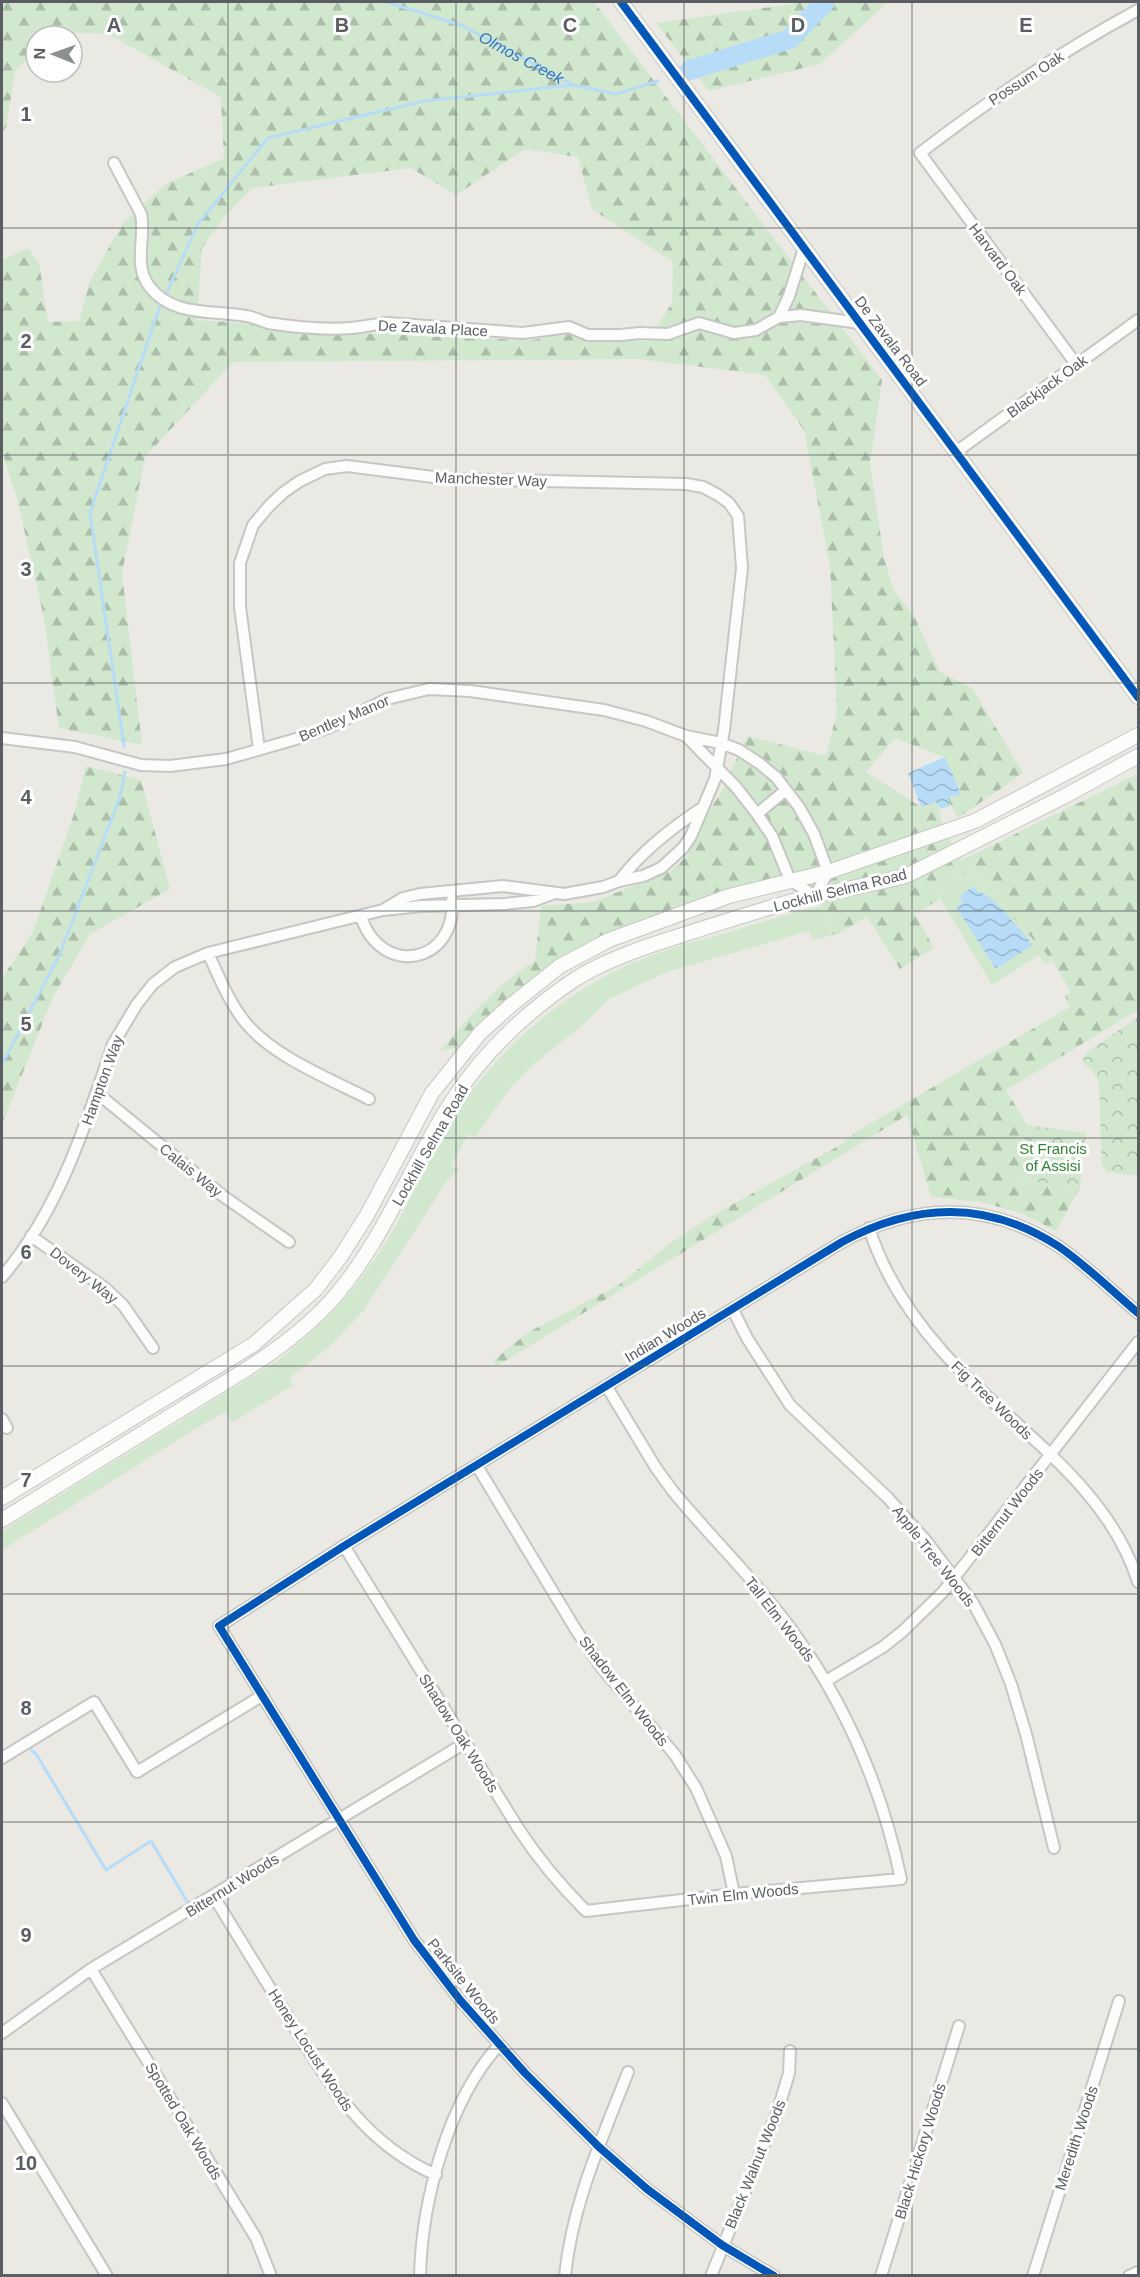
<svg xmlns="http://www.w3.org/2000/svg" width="1140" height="2277" viewBox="0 0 1140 2277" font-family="Helvetica,sans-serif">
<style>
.green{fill:#d1e8ce}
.forest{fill:url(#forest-firs);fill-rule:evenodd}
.park{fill:url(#park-crowns)}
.water{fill:url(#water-waves)}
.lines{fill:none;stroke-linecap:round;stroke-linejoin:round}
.stream{stroke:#b6dcf7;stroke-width:3}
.river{stroke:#b6dcf7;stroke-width:20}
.street-casing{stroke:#c6c6c5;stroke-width:14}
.secondary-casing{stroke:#c7c7c6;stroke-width:16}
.street{stroke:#fcfcfb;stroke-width:10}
.secondary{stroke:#fcfcfb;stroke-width:14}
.cycleway-casing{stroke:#fff;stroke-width:11}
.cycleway{stroke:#0057b8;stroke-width:8}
.grid{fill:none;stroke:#5a5e63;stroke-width:1.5;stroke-opacity:0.55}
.labels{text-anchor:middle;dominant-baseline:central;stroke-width:6;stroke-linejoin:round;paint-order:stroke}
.street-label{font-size:15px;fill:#5a5e63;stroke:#fff}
.park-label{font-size:15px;fill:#308433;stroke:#fff}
.water-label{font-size:16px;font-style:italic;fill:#3976b5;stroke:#fff}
.grid-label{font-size:20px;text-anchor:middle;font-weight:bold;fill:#5a5e63;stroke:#fff;stroke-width:6;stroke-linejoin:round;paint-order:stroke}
</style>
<defs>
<pattern id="forest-firs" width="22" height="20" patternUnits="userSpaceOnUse" patternTransform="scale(1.5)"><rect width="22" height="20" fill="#d1e8ce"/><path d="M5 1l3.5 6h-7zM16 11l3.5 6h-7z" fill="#adbfab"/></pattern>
<pattern id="park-crowns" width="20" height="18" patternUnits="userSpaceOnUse" patternTransform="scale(1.5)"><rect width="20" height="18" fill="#d1e8ce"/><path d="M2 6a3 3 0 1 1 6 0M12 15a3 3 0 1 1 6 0" fill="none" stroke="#adbfab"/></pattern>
<pattern id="water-waves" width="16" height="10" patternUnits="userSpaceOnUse" patternTransform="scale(1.5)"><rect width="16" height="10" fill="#b6dcf7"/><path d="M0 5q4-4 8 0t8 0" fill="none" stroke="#97b6cc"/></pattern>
</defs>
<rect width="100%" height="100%" fill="#eae9e4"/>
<path class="green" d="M970,870L1052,960L1045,964L1039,955L992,985L934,888Z
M823,906L833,935L813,940L809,931L667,972L609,999L586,1022L534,1064L508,1091L475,1137L468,1134L451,1166L460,1170L448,1179L364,1310L329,1347L289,1378L293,1385L232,1423L225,1412L200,1426L2,1550V1531L277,1361C330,1322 371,1272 402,1214C419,1182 434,1148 453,1118C502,1043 573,983 658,953C679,945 701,940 723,934C756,924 789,913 823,906Z"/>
<path class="forest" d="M2,2H594L882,380L870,464L884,558L894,591L914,616L940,672L972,688L1023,773L958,818L947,798L961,793L944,757L895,738L866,772L921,807L937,802L942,824L962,860L1138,774V1010L1006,1090L1027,1125L1021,1180L1080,1187L1056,1231L1021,1213L981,1202L931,1197L907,1115L497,1366L493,1361L527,1333L620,1284L669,1244L713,1215L842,1144L856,1132L1070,1007L1065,996L1071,992L1052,960L970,870L935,888L940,899L915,914L934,948L900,969L867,916L839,934L833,935L823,906L775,877L635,923L586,946L523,986L461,1047L440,1051C467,1018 498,983 535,961L541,906L593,902L671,871L688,855L706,816L722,791L747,736L826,756L837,712L830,565L804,430L765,375L639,359L233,362L145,457L122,573L142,745L59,728L44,618L18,502L2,451V260L28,248L39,263L48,322L79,321L90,281L123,223L166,184L224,158L221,97L108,34L50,32L46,36H36V48L15,72L6,127L2,132ZM525,149L578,157L592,209L673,262L672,303L648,341L582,339L564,333L533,340L461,338L406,332L373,334L317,333L241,323L197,320L202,248L225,216L252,188L411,168L456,195Z
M796,2H888L820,64L709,91L656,23L793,4Z
M86,766L141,780L170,889L90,934L54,995L2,1124V978L33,932L74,814Z"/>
<path class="park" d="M1138,1017V1176L1108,1172L1102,1165L1099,1082L1091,1069L1084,1064L1083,1059L1087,1052Z
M1027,1125L1086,1133L1080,1187L1021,1180Z"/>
<path class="water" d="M945,757L961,794L948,798L950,806L940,809L936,802L921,807L908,773Z
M974,886L978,892C993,893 1022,933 1033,945L996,969L956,907L963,902L960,896Z"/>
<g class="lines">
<g class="stream">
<path id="s1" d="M386,2L461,25L573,85L616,94L658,81"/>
<path d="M167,292L198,224L268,138L424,101L573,85"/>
<path d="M124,746L90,513L160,306"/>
<path d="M2,1064L59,956L120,797L125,772"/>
<path d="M31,1750L36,1754L106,1870L151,1841L188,1903"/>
</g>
<path class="river" d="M690,70L790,39L825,2"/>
<g class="street-casing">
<path id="street" d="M114,163L141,214C146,238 133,264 149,286C172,317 212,310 246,316C254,317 261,321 268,323C294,327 325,330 351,328C363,327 375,324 387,323L523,333L569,327L588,335H620L640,333L668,334L699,323L734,333L756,330L779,317L801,315L860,323
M779,317L789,296L804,248
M1076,364L920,153C989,100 1062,51 1138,10
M956,452L1138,320
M2,738L75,747L141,765L170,766L226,759L296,739L328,728L387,699L429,689L470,691L604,710L646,721L686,736L721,743L739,750L759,763L776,777L799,807L814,834L828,872L815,896L790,880L772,836L757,814L736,787L686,736
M259,749L240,607V563L253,525L270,505L284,492L300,481L325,469L347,466L449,479L686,484L703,487L718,495L729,503L738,516L742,568L724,730L715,779L691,836L683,848L661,868L643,876L619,881L603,887L564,894L503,886L420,894L403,898L383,910
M757,814L786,790
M619,881C642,851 670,829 702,808
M361,917C382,979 457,963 452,900
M208,953C219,977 229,1002 245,1022C272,1056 330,1079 369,1099
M97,1093L223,1196L289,1242
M869,1228C884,1275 911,1316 943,1352C1009,1427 1107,1482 1138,1582
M31,1236L105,1288L123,1305L153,1348
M2,1277C59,1210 85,1127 113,1044L137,1004L153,984L175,967L208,953L383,910L421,906L504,904L533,901L552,894
M733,1310L747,1338L790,1405L888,1498L927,1542L973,1603L995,1644L1011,1684L1026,1734L1054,1848
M2,1419L7,1428
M477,1466L576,1630L602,1668L675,1755L696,1788L726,1856L734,1894
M344,1546L518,1828C538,1859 560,1885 586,1911L734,1894L901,1879C882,1789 846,1704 791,1629C755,1579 710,1537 672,1490L656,1468L607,1387
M826,1681L883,1647L903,1631L943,1592L1138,1342
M2,1758L94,1702L137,1772L263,1695
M214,1897C238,1936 262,1975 286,2014C327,2080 361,2142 436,2175
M91,1969L256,2238L271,2276
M2,2033L91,1969L465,1743
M2,2103L107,2276
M420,2276C422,2200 448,2101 499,2045
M565,2276C572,2204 602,2139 628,2072
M711,2276L778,2110L789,2073L790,2051
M774,2276L722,2245L647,2189L599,2147L525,2073L460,2000L414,1940L219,1626L344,1546L842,1242C914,1203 987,1200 1058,1246C1086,1265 1112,1291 1138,1313
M881,2276L959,2026
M1033,2276L1119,2001
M1129,2276L1138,2272"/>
</g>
<g class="secondary-casing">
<path id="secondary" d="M621,2L1138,697
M2,1498L254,1344L316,1289L341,1256L367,1215L432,1093L480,1033L511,1005L560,966L609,940L729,896L828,872L975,821L1138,735
M2,1520C63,1482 124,1445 185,1407C235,1376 290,1346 330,1302C382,1244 409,1169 450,1104C482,1054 527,1011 577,978C606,960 641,948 673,938C719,923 765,908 812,896C844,889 877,884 908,875L1065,796L1138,756"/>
</g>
<use href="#street" class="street"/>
<use href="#secondary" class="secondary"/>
<g class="cycleway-casing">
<path id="cycleway" d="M621,2L1138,697
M774,2276L722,2245L647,2189L599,2147L525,2073L460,2000L414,1940L219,1626L344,1546L842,1242C914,1203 987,1200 1058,1246C1086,1265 1112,1291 1138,1313"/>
</g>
<use href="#cycleway" class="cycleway"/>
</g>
<path class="grid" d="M228,2V2276M456,2V2276M684,2V2276M912,2V2276M2,228H1138M2,455H1138M2,683H1138M2,911H1138M2,1138H1138M2,1366H1138M2,1594H1138M2,1822H1138M2,2049H1138"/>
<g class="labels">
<g class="street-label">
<text transform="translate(1026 78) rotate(-33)">Possum Oak</text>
<text transform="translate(998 259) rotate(53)">Harvard Oak</text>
<text transform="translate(433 328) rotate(3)">De Zavala Place</text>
<text transform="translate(891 341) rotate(53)">De Zavala Road</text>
<text transform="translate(1047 386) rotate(-36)">Blackjack Oak</text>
<text transform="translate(491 479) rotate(2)">Manchester Way</text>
<text transform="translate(344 718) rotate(-23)">Bentley Manor</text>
<text transform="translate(840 890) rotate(-14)">Lockhill Selma Road</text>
<text transform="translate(102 1080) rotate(-70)">Hampton Way</text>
<text transform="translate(430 1145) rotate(-60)">Lockhill Selma Road</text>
<text transform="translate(191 1170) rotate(39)">Calais Way</text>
<text transform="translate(84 1275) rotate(38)">Dovery Way</text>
<text transform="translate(665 1335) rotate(-31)">Indian Woods</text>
<text transform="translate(992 1400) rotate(44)">Fig Tree Woods</text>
<text transform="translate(1007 1512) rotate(-52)">Bitternut Woods</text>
<text transform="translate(934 1556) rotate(52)">Apple Tree Woods</text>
<text transform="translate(780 1619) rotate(52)">Tall Elm Woods</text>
<text transform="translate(624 1691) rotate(52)">Shadow Elm Woods</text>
<text transform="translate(459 1733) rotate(58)">Shadow Oak Woods</text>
<text transform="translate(232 1885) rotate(-32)">Bitternut Woods</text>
<text transform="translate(743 1894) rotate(-6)">Twin Elm Woods</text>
<text transform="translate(464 1981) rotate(51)">Parksite Woods</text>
<text transform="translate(311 2050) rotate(57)">Honey Locust Woods</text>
<text transform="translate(184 2121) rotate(59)">Spotted Oak Woods</text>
<text transform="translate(1076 2138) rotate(-72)">Meredith Woods</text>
<text transform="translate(920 2151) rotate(-73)">Black Hickory Woods</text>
<text transform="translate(755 2164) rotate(-68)">Black Walnut Woods</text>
</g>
<g class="park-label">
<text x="1053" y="1148">St Francis<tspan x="1053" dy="17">of Assisi</tspan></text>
</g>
<g class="water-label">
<text stroke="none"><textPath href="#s1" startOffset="147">Olmos Creek</textPath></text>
</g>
</g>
<g class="grid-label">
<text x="114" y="32">A</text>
<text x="342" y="32">B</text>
<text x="570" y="32">C</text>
<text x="798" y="32">D</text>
<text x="1026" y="32">E</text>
<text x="26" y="121">1</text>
<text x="26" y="348">2</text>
<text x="26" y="576">3</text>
<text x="26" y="804">4</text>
<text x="26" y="1031">5</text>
<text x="26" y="1259">6</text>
<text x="26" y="1487">7</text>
<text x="26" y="1715">8</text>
<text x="26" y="1942">9</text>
<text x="26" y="2170">10</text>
</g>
<rect width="1140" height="2277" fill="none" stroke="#5a5e63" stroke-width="6"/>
<g transform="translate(54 54) rotate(271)"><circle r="28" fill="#ffffff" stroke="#bdbfc1" stroke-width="1.5"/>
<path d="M0-4.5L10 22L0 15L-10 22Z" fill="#8c8f90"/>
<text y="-9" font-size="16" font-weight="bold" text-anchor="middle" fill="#5a5e63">N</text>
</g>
</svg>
